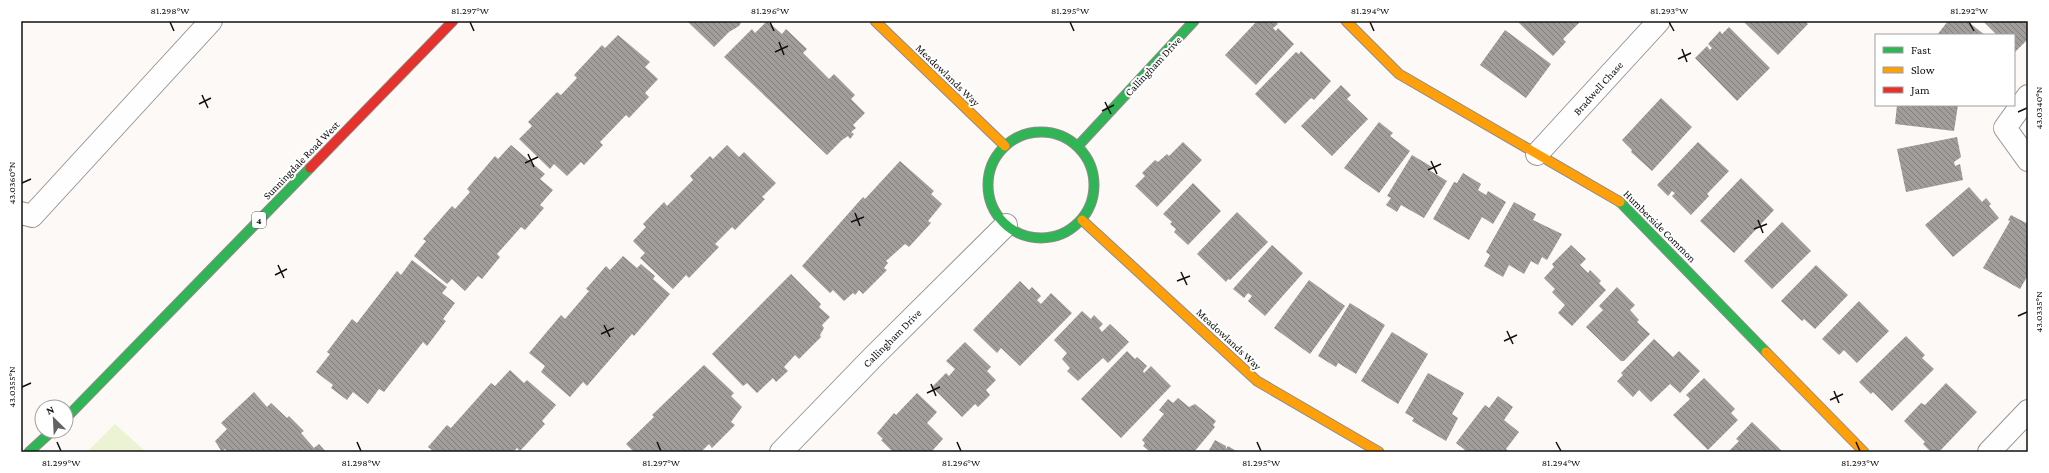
<svg xmlns="http://www.w3.org/2000/svg" width="2049" height="473" viewBox="0 0 2049 473" font-family="'Crimson Pro',serif">
<style>
.green{fill:#ecf3d4}
.building{fill:url(#building-back-hatch)}
.lines{fill:none;stroke-linecap:round;stroke-linejoin:round}
.street-casing{stroke:#969594;stroke-width:24}
.fast-casing{stroke:#8d8c8a;stroke-width:11}
.slow-casing{stroke:#8d8c8a;stroke-width:11}
.jam-casing{stroke:#8d8c8a;stroke-width:11}
.street{stroke:#fffefe;stroke-width:22}
.fast{stroke:#30b455;stroke-width:9}
.slow{stroke:#ff9f0a;stroke-width:9}
.jam{stroke:#e5322d;stroke-width:9}
.ticks{fill:none;stroke:#101010;stroke-width:1.5}
.labels{text-anchor:middle;dominant-baseline:central;stroke-width:4;stroke-linejoin:round;paint-order:stroke}
.shield{fill:#fff;stroke:#585858;stroke-width:1}
.shield-label{font-size:10px;font-weight:bold;fill:#101010}
.street-label{font-size:11px;fill:#101010;stroke:#fff}
.neatline{fill:none;stroke:#101010;stroke-width:1.5}
.ticks-label{font-size:10px;text-anchor:middle;fill:#101010}
</style>
<defs>
<pattern id="building-back-hatch" width="6" height="6" patternUnits="userSpaceOnUse"><rect width="6" height="6" fill="#a09d9b"/><path d="M-1 5l2 2M0 0l6 6M5-1l2 2" fill="none" stroke="#817f7d"/></pattern>
</defs>
<rect width="100%" height="100%" fill="#fcf9f6"/>
<path class="green" d="M115,424L146,452H87Z"/>
<path class="building" d="M687,21H742L739,26L729,32L714,47Z
M767,21L782,34L786,29L807,49L803,53L829,79L834,74L855,95L851,99L865,113L853,125L856,128L851,132L854,134L850,139L848,136L842,140L827,155L724,57L752,29L755,33Z
M1257,21H1275L1278,24L1273,28L1276,31L1278,28L1294,44L1256,85L1225,55Z
M1517,21H1577L1579,23L1563,39L1566,42L1553,56Z
M1743,21H1805L1808,24L1778,55Z
M1948,21H1967L1985,35H1937Z
M1983,21H2028V39L2015,52L2014,35H1997Z
M1729,27L1770,68L1737,101L1695,58L1707,46L1710,50L1712,48L1708,44L1720,31L1722,34Z
M1505,30L1551,64L1526,98L1480,65Z
M618,35L650,62L645,67L658,79L645,93L649,97L629,118L626,115L600,142L603,145L584,165L581,162L567,176L554,164L550,169L519,139L532,126L528,122L557,92L561,95L577,78L574,75L602,45L605,48Z
M1301,51L1331,81L1314,100L1311,98L1285,124L1255,94L1296,52L1299,54Z
M1341,85L1351,95L1347,99L1368,119L1332,156L1301,126Z
M1661,98L1692,127L1652,171L1631,152L1632,150L1622,140Z
M1897,105H1958L1954,131L1895,124Z
M1379,122L1393,133L1390,136L1410,151L1379,193L1344,168Z
M1957,137L1961,157L1954,162L1955,166L1960,164L1963,180L1906,192L1897,149Z
M1183,142L1202,160L1157,207L1135,186L1145,176L1142,173L1155,160L1158,162L1167,154L1169,156Z
M1698,142L1729,171L1707,194L1709,196L1691,215L1672,196L1675,193L1672,191L1668,196L1657,185Z
M511,145L545,174L540,179L553,190L540,205L544,208L525,230L521,227L497,254L500,257L482,279L478,276L465,291L452,279L447,284L414,256L426,241L423,239L452,206L455,209L470,192L467,189L495,156L498,159Z
M727,145L739,157L744,152L776,183L762,197L765,199L735,230L732,227L715,244L719,247L689,278L686,275L673,289L640,258L645,253L633,241L646,227L643,224L664,202L667,206L693,180L690,176L710,156L713,159Z
M1412,155L1432,167L1429,170L1447,181L1424,218L1401,205L1397,212L1386,205L1391,198L1387,196Z
M900,161L934,191L931,194L942,204L928,221L931,223L909,247L905,244L886,261L888,263L884,268L887,270L863,294L859,290L855,295L853,293L844,301L833,290L830,293L802,266L863,197L865,199Z
M1463,173L1481,184L1478,190L1486,195L1488,191L1506,202L1493,224L1482,217L1469,240L1433,219L1454,182L1457,183Z
M1741,178L1774,210L1734,253L1700,221Z
M1193,183L1221,211L1188,245L1174,232L1176,229L1170,224L1172,222L1163,214Z
M1969,187L1982,202L1986,198L1991,204L1989,206L1999,218L1953,257L1925,225Z
M1514,202L1536,214L1533,220L1562,234L1547,260L1542,257L1538,265L1531,261L1524,274L1509,265L1503,277L1484,266L1490,255L1486,252Z
M1237,212L1268,242L1230,280L1228,279L1226,282L1197,254Z
M2011,215L2028,224V275L2020,289L1983,268L2010,221L2008,220Z
M1782,222L1811,251L1772,289L1744,261Z
M1272,245L1303,273L1265,316L1248,301L1252,296L1248,293L1244,298L1233,289Z
M1571,245L1586,259L1580,265L1588,273L1590,270L1601,281L1599,283L1606,290L1572,326L1558,313L1565,305L1552,292L1555,289L1544,278L1554,267L1552,264Z
M623,256L637,268L641,264L655,276L653,279L670,294L634,336L632,334L587,386L583,382L570,397L541,372L545,366L529,353L561,315L565,319L589,291L586,289L606,266L610,270Z
M412,260L447,287L442,293L455,303L443,319L446,321L427,346L423,342L384,392L379,389L368,404L353,392L347,400L331,388L333,385L316,372L330,354L327,352L352,319L357,323L397,271L401,275Z
M1816,265L1848,295L1815,329L1804,319L1802,321L1781,301Z
M791,274L821,304L819,307L830,317L822,325L824,328L820,335L821,337L799,359L795,355L784,367L788,371L776,382L773,378L757,393L747,383L743,386L712,354Z
M1309,280L1345,306L1310,354L1274,328Z
M1020,281L1029,290L1032,287L1041,296L1037,300L1041,304L1051,293L1072,313L1020,366L1001,348L997,353L973,330Z
M1617,287L1635,305L1630,310L1639,320L1637,322L1650,334L1624,361H1621L1586,327L1603,310L1599,306Z
M1859,301L1889,331L1857,363L1844,350L1839,355L1822,339Z
M1350,303L1385,325L1356,374L1338,363L1336,367L1318,356Z
M1082,311L1091,319L1094,315L1103,324L1099,328L1102,332L1110,324L1129,342L1108,363L1103,358L1078,381L1067,371L1070,368L1062,359L1067,353L1054,340Z
M1392,332L1428,354L1398,404L1361,381Z
M1906,336L1925,355L1922,358L1934,369L1892,411L1873,392L1871,394L1859,382Z
M1654,339L1673,357L1679,351L1700,371L1680,393L1670,384L1651,402L1639,390L1633,397L1617,381L1623,375L1621,373Z
M965,342L991,367L987,371L996,380L986,390L990,395L978,407L975,404L962,417L932,387L946,373L949,376L955,369L946,361Z
M1127,351L1135,359L1137,357L1147,366L1143,371L1144,373L1151,366L1171,386L1121,438L1081,399Z
M704,365L734,393L731,396L742,407L731,422L735,425L712,448L709,444L701,452H634L626,444L654,417L652,415Z
M510,370L524,383L527,380L556,405L542,421L545,424L520,451L517,448L513,452H430L432,450L428,447L447,425L451,428L491,383L495,386Z
M1428,373L1464,393L1452,414L1458,418L1446,441L1412,421L1414,418L1405,413Z
M1704,378L1735,409L1731,413L1738,420L1708,450L1673,415L1690,399L1686,395Z
M1946,383L1977,412L1939,452H1931L1923,444L1925,442L1904,421L1921,403L1925,405Z
M254,392L267,407L271,403L287,418L289,416L304,431L301,433L314,448L319,444L326,452H228L225,449L222,452L215,441L227,429L221,423Z
M917,393L937,412L927,423L943,439L933,450L935,452H893L881,440L883,439L877,433L894,413L896,415Z
M1498,396L1513,407L1504,420L1519,432L1506,449L1510,452H1463L1465,450L1456,443L1485,405L1489,408Z
M1178,398L1189,407L1195,404L1216,421L1213,425L1215,427L1194,452H1147L1149,451L1143,446L1145,443L1142,440L1164,414L1159,410L1168,399L1173,403Z
M1752,422L1783,452H1728L1739,441L1736,439Z
M1215,440L1226,446V449L1228,446L1238,452H1208Z"/>
<g class="lines">
<g class="street-casing">
<path id="street" d="M2028,96L2005,128L2028,160
M1537,154L1659,21
M21,213L32,216L211,21
M781,452L873,357L1006,225
M1989,452L2028,411"/>
</g>
<g class="fast-casing">
<path id="fast" d="M988 185a53 53 0 1 1 106 0a53 53 0 1 1-106 0Z
M1078,146L1194,21
M1620,202L1766,352
M66,418L310,168
M29,452L52,431"/>
</g>
<g class="slow-casing">
<path id="slow" d="M875,21L1005,146
M1346,21L1399,74L1620,202
M1082,220L1257,381L1379,452
M1766,352L1864,452"/>
</g>
<g class="jam-casing">
<path id="jam" d="M310,168L453,21"/>
</g>
<use href="#street" class="street"/>
<use href="#fast" class="fast"/>
<use href="#slow" class="slow"/>
<use href="#jam" class="jam"/>
</g>
<path class="ticks" d="M170,22L174,31M470,22L474,31M770,22L774,31M1070,22L1074,31M1370,22L1374,31M1669,22L1674,31M1969,22L1974,31M779,42L784,55M1682,49L1687,62M775,52L788,46M1678,59L1691,53M202,95L208,108M1105,102L1111,114M199,104L211,98M1102,111L1114,105M2018,112L2027,108M528,154L534,167M1431,161L1437,174M525,163L538,157M1428,170L1441,164M22,183L31,179M855,213L860,226M1758,220L1763,233M851,222L864,217M1754,229L1767,224M278,265L284,278M1181,272L1187,285M275,275L287,269M1177,281L1190,276M2018,316L2027,312M604,325L610,337M1507,331L1513,344M601,334L614,328M1504,341L1517,335M931,384L936,396M22,387L31,383M1834,391L1839,403M927,393L940,387M1830,400L1843,394M57,442L61,451M357,442L361,451M657,442L661,451M957,442L961,451M1257,442L1261,451M1556,442L1561,451M1856,442L1860,451"/>
<g class="labels">
<rect class="shield" x="252" y="212" width="14" height="16" rx="3"/>
<g class="shield-label">
<text x="259" y="220">4</text>
</g>
<g class="street-label">
<text transform="translate(1153 66) rotate(-47)">Callingham Drive</text>
<text transform="translate(948 75) rotate(44)">Meadowlands Way</text>
<text transform="translate(1598 88) rotate(-48)">Bradwell Chase</text>
<text transform="translate(301 160) rotate(-46)">Sunningdale Road West</text>
<text transform="translate(1660 226) rotate(45)">Humberside Common</text>
<text transform="translate(892 338) rotate(-45)">Callingham Drive</text>
<text transform="translate(1229 339) rotate(43)">Meadowlands Way</text>
</g>
</g>
<rect width="2049" height="473" fill="none" stroke="#ffffff" stroke-width="44"/>
<rect x="1875" y="34" width="140" height="72" fill="#ffffff" stroke="#9f9f9f"/>
<rect x="1883" y="47" width="20" height="6" fill="#30b455" stroke="#9f9f9f"/>
<text x="1911" y="54" font-size="12" fill="#101010">Fast</text>
<rect x="1883" y="67" width="20" height="6" fill="#ff9f0a" stroke="#9f9f9f"/>
<text x="1911" y="74" font-size="12" fill="#101010">Slow</text>
<rect x="1883" y="87" width="20" height="6" fill="#e5322d" stroke="#9f9f9f"/>
<text x="1911" y="94" font-size="12" fill="#101010">Jam</text>
<g transform="translate(54 419) rotate(336)"><circle r="19" fill="#ffffff" stroke="#9f9f9f"/>
<path d="M0-3L7 15L0 10L-7 15Z" fill="#636260"/>
<text y="-6" font-size="11" font-weight="bold" text-anchor="middle" fill="#101010">N</text>
</g>
<rect x="22" y="22" width="2005" height="429" class="neatline"/>
<g class="ticks-label">
<text x="170" y="14">81.298°W</text>
<text x="470" y="14">81.297°W</text>
<text x="770" y="14">81.296°W</text>
<text x="1070" y="14">81.295°W</text>
<text x="1370" y="14">81.294°W</text>
<text x="1669" y="14">81.293°W</text>
<text x="1969" y="14">81.292°W</text>
<text transform="translate(2038 108) rotate(-90)" y="4">43.0340°N</text>
<text transform="translate(11 183) rotate(-90)" y="4">43.0360°N</text>
<text transform="translate(2038 312) rotate(-90)" y="4">43.0335°N</text>
<text transform="translate(11 387) rotate(-90)" y="4">43.0355°N</text>
<text x="61" y="466">81.299°W</text>
<text x="361" y="466">81.298°W</text>
<text x="661" y="466">81.297°W</text>
<text x="961" y="466">81.296°W</text>
<text x="1261" y="466">81.295°W</text>
<text x="1561" y="466">81.294°W</text>
<text x="1860" y="466">81.293°W</text>
</g>
</svg>
